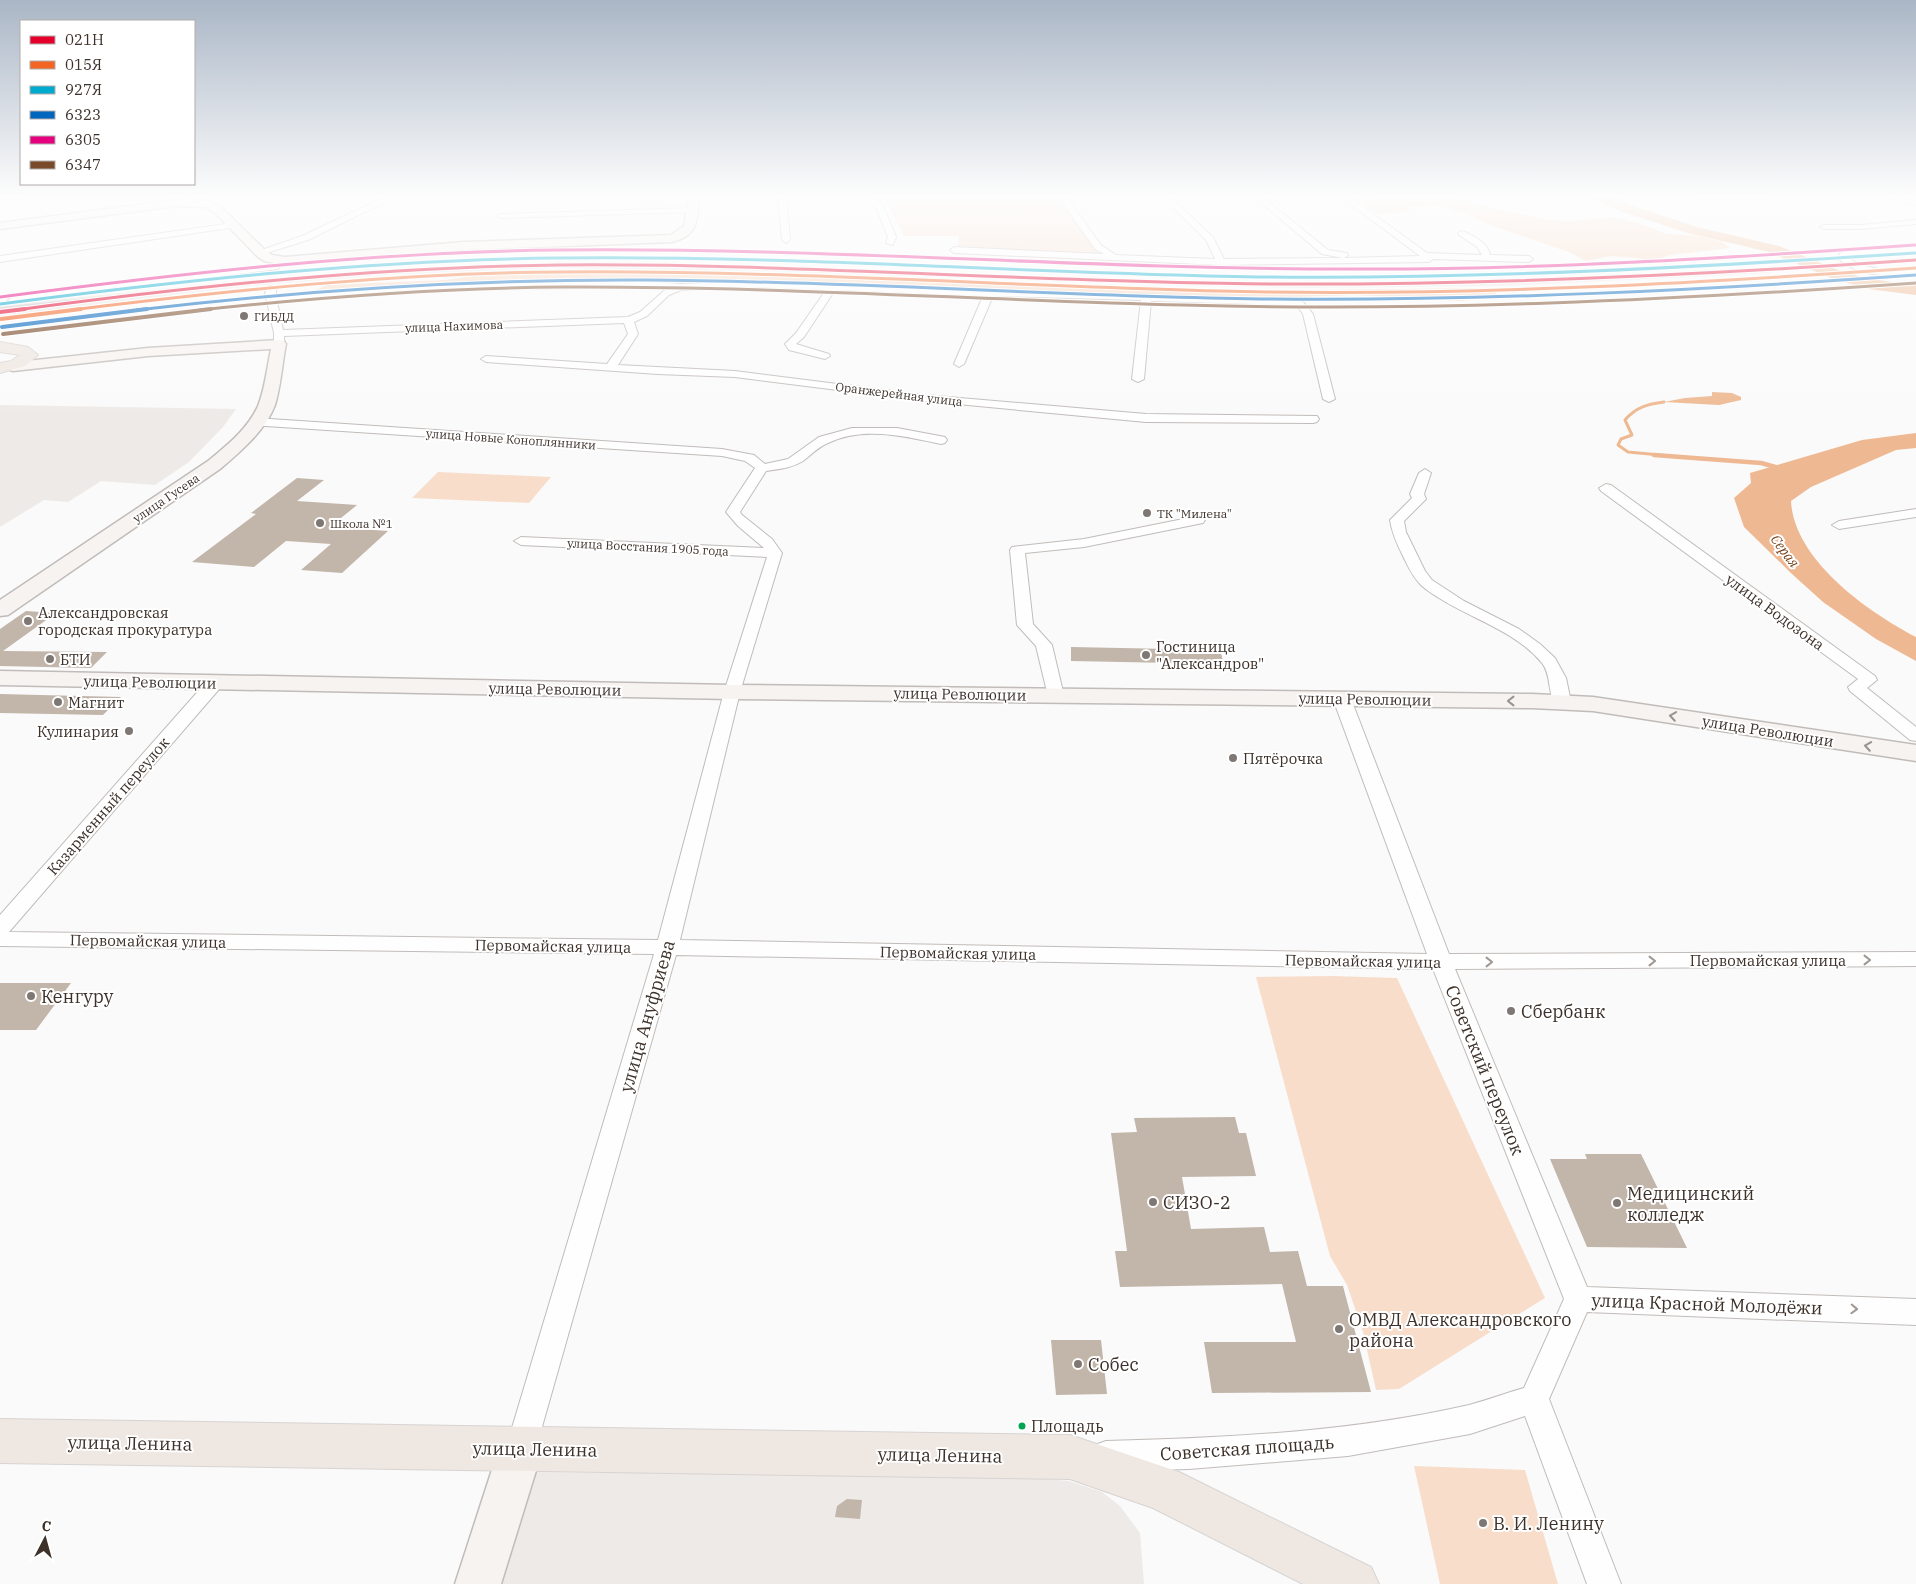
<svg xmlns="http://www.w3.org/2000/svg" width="1916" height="1584" viewBox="0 0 1916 1584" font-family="'IBM Plex Serif',serif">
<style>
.built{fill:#eeeae7}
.green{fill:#f8ddcb}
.forest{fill:#f8d6be}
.water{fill:#eeb992}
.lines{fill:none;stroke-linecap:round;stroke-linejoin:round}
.stream-far1{stroke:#eeb992;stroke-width:3}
.stream{stroke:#eeb992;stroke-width:4.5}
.river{fill:#eeb992;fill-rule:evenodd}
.building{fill:#c2b5aa}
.street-casing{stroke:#c1bcb9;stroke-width:2}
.secondary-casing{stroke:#c1bcb9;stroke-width:3}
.primary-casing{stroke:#d7d4d3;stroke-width:2}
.street{fill:#fefefe;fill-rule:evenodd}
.secondary{fill:#f7f3f0;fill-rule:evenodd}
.primary{fill:#efe7e1;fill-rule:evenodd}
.rail{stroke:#cac9c9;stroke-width:2}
.rail-1-far1-casing{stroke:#fff;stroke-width:5}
.rail-1-casing{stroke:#fff;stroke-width:6}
.rail-2-far1-casing{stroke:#fff;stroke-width:5}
.rail-2-casing{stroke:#fff;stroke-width:6}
.rail-3-casing{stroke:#fff;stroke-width:5}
.rail-4-far1-casing{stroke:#fff;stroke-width:5}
.rail-4-casing{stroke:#fff;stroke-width:6}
.rail-5-casing{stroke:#fff;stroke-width:5}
.rail-6-far1-casing{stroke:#fff;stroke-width:5}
.rail-6-casing{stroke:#fff;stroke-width:6}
.rail-1-far1{stroke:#e4002b;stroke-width:3}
.rail-1{stroke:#e4002b;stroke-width:4}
.rail-2-far1{stroke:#f26522;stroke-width:3}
.rail-2{stroke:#f26522;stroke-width:4}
.rail-3{stroke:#00a9ce;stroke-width:3}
.rail-4-far1{stroke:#0065bd;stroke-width:3}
.rail-4{stroke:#0065bd;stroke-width:4}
.rail-5{stroke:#e5007d;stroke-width:3}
.rail-6-far1{stroke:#7a4b2a;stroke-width:3}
.rail-6{stroke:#7a4b2a;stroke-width:4}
.oneway{stroke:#9a928d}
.oneway2{stroke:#9e9894}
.poi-dot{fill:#7f7773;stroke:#fff;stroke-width:2}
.bus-dot{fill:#00a651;stroke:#fff;stroke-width:2}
.labels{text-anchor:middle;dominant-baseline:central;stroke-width:4;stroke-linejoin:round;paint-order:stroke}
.far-poi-label{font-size:12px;fill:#3d312a;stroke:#fff;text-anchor:start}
.far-street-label{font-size:12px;fill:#3d312a;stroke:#fff}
.far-water-label{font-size:14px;font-style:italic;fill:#77451d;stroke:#fff}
.poi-label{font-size:15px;fill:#3d312a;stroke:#fff;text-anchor:start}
.street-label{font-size:15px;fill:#3d312a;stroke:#fff}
.near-bus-label{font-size:16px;fill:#3d312a;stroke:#fff;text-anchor:start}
.near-poi-label{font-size:18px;fill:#3d312a;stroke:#fff;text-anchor:start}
.near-street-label{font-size:18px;fill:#3d312a;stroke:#fff}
</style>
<rect width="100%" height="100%" fill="#fafafa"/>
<path class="built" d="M606,195H684L682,210L638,211L641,198L604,199Z
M645,263L1152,280L1299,282L1470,280L1763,269L1772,273L1502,286L1304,288L1167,285L766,271L553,268L384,275L250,286L0,316V305L250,280L465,266Z
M0,405L236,409L223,427L189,462L155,485L101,481L68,502L44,500L0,527Z
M532,1472L1026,1477L1069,1481L1102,1492L1120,1506L1140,1533L1144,1584H498Z"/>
<path class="green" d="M883,195H1055L1099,251L1096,254L958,246L959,236H904Z
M438,472L551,477L529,503L412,498Z
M1332,976L1397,978L1545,1298L1399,1389L1376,1390L1363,1332L1347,1285L1330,1256L1256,977Z
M1414,1466L1525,1470L1558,1584H1440Z"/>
<path class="forest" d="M1400,195H1446L1463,202L1548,220L1570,221L1612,217L1638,223L1667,234L1700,236L1722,242L1730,248L1670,255L1653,261L1637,258L1611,256L1586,261L1569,252L1484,223L1472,216L1453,211L1441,205L1409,207V212L1377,214L1360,202L1401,196Z
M648,272L1222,291L1486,288L1496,292V295L1462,301L1355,295L1211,300L878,287L614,281L500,283L286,298L281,295L310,293L327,285L446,280L485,274Z"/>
<path class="water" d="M1712,392L1732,393L1741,397V400L1719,405L1664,402L1685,398L1712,396Z
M1916,433V448L1896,450L1811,487L1791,501C1794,560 1868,612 1916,637V661L1876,639L1823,602L1792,574L1744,527L1734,498L1751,483L1750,473L1862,440Z"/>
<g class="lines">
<path class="stream-far1" d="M1664,402C1648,404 1636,407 1625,420L1632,435L1621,439L1618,445L1628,452L1671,456"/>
<path class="stream" d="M1654,455L1761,463L1779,468"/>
<path class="river" d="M1589,195H1607L1630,205L1697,227L1779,246L1843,272L1870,279L1916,285V295L1869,289L1831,278L1769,252L1688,233L1620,211L1591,198Z"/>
</g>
<path class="building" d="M297,478L324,480L297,501L357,505L330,527L388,531L342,573L301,570L331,544L286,541L254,567L192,562L256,514L251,513Z
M26,611L56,613L3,651L107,652L91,668L0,666V629Z
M1071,647L1220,650L1224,664L1071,661Z
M0,694L121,697L103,715L0,713Z
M0,983H71L36,1030H0Z
M1235,1117L1239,1133H1246L1256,1176L1182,1177L1191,1229L1264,1227L1270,1252L1298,1251L1307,1286H1343L1371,1392L1212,1393L1204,1342H1296L1282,1284L1120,1287L1115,1251H1127L1111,1133L1137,1132L1134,1118Z
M1585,1154H1641L1687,1248L1587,1247L1550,1159H1587Z
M1051,1340H1101L1107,1394L1056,1395Z
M847,1499L862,1500L860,1519L835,1517L837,1506Z"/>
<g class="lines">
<g class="street-casing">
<path id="street" d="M34,195L30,197L0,200V196Z
M176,195H185L195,202L188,204Z
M389,195H399L308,240L260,255L256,252L302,236Z
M778,195H786L790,240L786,243L782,240Z
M866,195H874L883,206L896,237L893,245L886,243L888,237L875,206Z
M1057,195H1065L1101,245L1116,255L1215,259L1206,240L1160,195H1168L1213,237L1224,259L1344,258L1322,254L1252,195H1260L1328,250L1347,253L1348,255L1344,258L1420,256L1338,195H1347L1427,253L1482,255L1477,247L1459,235L1458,233L1462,231C1472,234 1489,244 1490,255L1529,256L1533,259L1529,262L1433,259L1429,262L1221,265L954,253L950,250L954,247L1104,254L1095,249Z
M1691,195H1779L1775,197L1707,200Z
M1882,195H1894L1916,201V205Z
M692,208L696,210L695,212L501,218L497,216L501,214Z
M1916,220V224L1861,229H1824L1820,227L1824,225H1861Z
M233,223H236V227L0,262V256Z
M1916,246V252L1847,257C1867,271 1892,271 1916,270V276C1891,276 1856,277 1838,258L1840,253L1848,250Z
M275,264L279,267L278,269L13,303L8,300L13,297Z
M644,281L681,284L750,281L833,283L989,290L1290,299L1303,302L1313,314L1335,399L1329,402L1323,399L1303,314L1297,306L1290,305L1151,301L1144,379L1138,382L1132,379L1141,300L993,296L964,364L959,367L954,364L983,296L835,290L804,337L796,344L829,354L830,356L825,359L789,350L785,344L796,333L826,290L750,287L681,290L669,295L647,316L634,322L638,334L618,365L735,371L925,395L1146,414L1317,416L1319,419L1317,422L1313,423L1146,422L925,401L735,377L658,374L486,362L481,359L486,356L607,364L628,334L624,323L284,336V344L279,347L274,344V333L265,293L268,287L271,286L276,289V297L400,285ZM644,287L666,289L640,312L628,317L283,330L277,302L400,291Z
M255,418L722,449L754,455L765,464L788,459L819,437L852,428H897L945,437L947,440L945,443L941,444C904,436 863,426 828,443C818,447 811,455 803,461C792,468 779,469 766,471L740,512L742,515L772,539L782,553L740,692L680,940L1427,954L1333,699L1336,695H1348L1351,699L1449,954L1916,952V966L1455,969L1587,1287L1916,1299V1325L1587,1312L1549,1399L1621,1584H1587L1525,1416L1470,1434L1348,1456L1189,1469L1106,1471L1095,1467L1090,1456L1095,1445L1106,1441C1227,1438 1351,1432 1469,1405C1488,1400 1506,1393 1524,1388L1564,1299L1433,969L676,955L536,1448L532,1459L521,1463L510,1459L506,1448L654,954L0,946V915L209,679H221L223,683L221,687L9,932L658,940L724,692L767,557L521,545L514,541L521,537L764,548L738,526L726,512L755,468L745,461L722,456L251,425L249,422Z
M1425,469L1431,473L1424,494L1426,499L1404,521L1406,532L1425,571L1432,580L1464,601L1519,629L1540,644L1555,658L1566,678L1571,702L1568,706L1562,707L1556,706C1547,693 1552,676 1542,663C1517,632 1472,619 1439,598C1433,594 1426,590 1421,585C1412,576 1408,566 1403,556C1397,544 1392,533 1390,520L1412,498L1410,494L1419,473Z
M1606,484L1611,485L1875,676L1877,680L1867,688L1916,727V741L1910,740L1850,691L1848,687L1858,679L1601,491L1599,488Z
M1916,509V517L1839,529L1832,525L1839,521Z
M1198,516L1203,517L1205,520L1203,523L1084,547L1025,553L1033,624L1052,645L1064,696L1062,700H1050L1048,696L1036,646L1017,625L1010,550L1012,547L1084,539Z"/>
</g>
<g class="secondary-casing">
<path id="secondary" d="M689,195H699C697,219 700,235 672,242L464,250L285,265L264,261L258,257L214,212L206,207L177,206L0,229V223L177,200L208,201L222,208L266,251L272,255L285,257L464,242L671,235L684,226Z
M279,340L284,341L286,344C282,364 281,385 275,405C265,431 241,451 220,469L8,615L0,616V600L208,461C226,446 248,429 258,406C265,389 267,368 271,349L148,356L13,371L8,369L5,366L8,363L148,348Z
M0,671L732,685L1532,694L1593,697L1916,745V761L1593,711L1532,708L732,699L0,685Z
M521,1427L536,1433L543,1448L501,1584H455L499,1448L506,1433Z"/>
</g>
<g class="primary-casing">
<path id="primary" d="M0,342L28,347L38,355L25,366L0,373V363L11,361L20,355L0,352Z
M0,1419L1070,1435L1179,1472L1371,1567L1379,1584H1303L1153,1508L1070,1479L0,1463Z"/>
</g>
<use href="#street" class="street"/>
<use href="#secondary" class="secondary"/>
<use href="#primary" class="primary"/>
<path class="rail" d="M0,308L220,285"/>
<g class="rail-1-far1-casing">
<path id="rail-1-far1" d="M16,310C196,286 377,267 559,265C798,263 1037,283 1276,284C1490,285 1703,275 1916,260"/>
</g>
<g class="rail-1-casing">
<path id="rail-1" d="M0,312L25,309"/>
</g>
<g class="rail-2-far1-casing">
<path id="rail-2-far1" d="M71,310C233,290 397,273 561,272C796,270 1031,288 1267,292C1483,295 1700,283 1916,268"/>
</g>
<g class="rail-2-casing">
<path id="rail-2" d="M1,319L81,309"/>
</g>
<g class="rail-3-casing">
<path id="rail-3" d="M0,304C185,280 370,260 557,258C795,255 1032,274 1270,277C1485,279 1700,267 1915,253"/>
</g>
<g class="rail-4-far1-casing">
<path id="rail-4-far1" d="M137,310C306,290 475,279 646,280C855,281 1063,297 1272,299C1487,301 1702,290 1916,275"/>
</g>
<g class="rail-4-casing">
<path id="rail-4" d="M2,327L147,309"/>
</g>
<g class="rail-5-casing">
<path id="rail-5" d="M0,297C185,273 370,252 557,250C820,247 1083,269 1347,269C1537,270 1726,258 1915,245"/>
</g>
<g class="rail-6-far1-casing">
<path id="rail-6-far1" d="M200,310C320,297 441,288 562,287C769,286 976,300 1183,305C1428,312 1672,300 1916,283"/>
</g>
<g class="rail-6-casing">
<path id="rail-6" d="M3,334L211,309"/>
</g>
<use href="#rail-1-far1" class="rail-1-far1"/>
<use href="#rail-1" class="rail-1"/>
<use href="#rail-2-far1" class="rail-2-far1"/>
<use href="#rail-2" class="rail-2"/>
<use href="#rail-3" class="rail-3"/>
<use href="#rail-4-far1" class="rail-4-far1"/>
<use href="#rail-4" class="rail-4"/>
<use href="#rail-5" class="rail-5"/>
<use href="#rail-6-far1" class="rail-6-far1"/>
<use href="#rail-6" class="rail-6"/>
</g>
<defs><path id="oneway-chevron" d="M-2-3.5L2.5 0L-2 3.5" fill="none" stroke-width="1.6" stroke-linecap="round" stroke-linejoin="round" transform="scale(1.25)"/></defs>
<g class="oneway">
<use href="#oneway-chevron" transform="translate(1511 701) rotate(-180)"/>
<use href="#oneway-chevron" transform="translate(1673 716) rotate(-171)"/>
<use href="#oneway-chevron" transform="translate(1868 746) rotate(-171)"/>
</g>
<g class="oneway2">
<use href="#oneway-chevron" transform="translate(1867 960)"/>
<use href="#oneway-chevron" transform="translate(1652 961)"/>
<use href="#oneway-chevron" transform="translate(1489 962)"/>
<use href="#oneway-chevron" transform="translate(1854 1309) rotate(2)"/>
</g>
<linearGradient id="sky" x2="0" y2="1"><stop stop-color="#aab6c6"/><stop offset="0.47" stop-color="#fdfdfd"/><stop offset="1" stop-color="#fdfdfd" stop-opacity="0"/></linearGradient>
<rect width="1916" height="417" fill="url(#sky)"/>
<g class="poi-dot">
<circle cx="244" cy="316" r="5"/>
<circle cx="1147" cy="513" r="5"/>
<circle cx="320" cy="523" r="5"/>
<circle cx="28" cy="621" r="5"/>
<circle cx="1146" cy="655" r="5"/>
<circle cx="50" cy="659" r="5"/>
<circle cx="58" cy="702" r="5"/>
<circle cx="129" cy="731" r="5"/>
<circle cx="1233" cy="758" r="5"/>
<circle cx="31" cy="996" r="5"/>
<circle cx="1511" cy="1011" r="5"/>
<circle cx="1153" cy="1202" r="5"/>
<circle cx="1617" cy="1203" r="5"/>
<circle cx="1339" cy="1329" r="5"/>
<circle cx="1078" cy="1364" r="5"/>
<circle cx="1483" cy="1523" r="5"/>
</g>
<circle class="bus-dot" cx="1022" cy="1426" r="4.5"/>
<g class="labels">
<g class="far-poi-label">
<text x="254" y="316">ГИБДД</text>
<text x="1157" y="513">ТК "Милена"</text>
<text x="330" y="523">Школа №1</text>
</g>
<g class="far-street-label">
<text transform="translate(454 326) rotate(-2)">улица Нахимова</text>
<text transform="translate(899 394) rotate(7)">Оранжерейная улица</text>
<text transform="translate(511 439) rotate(4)">улица Новые Коноплянники</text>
<text transform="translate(166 498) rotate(-34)">улица Гусева</text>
<text transform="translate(648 547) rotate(3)">улица Восстания 1905 года</text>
</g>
<g class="far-water-label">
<text transform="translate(1785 551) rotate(53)">Серая</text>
</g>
<g class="poi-label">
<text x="38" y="612">Александровская<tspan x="38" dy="17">городская прокуратура</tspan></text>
<text x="1156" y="646">Гостиница<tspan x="1156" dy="17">"Александров"</tspan></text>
<text x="60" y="659">БТИ</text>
<text x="68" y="702">Магнит</text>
<text x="119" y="731" text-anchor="end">Кулинария</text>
<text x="1243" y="758">Пятёрочка</text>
</g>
<g class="street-label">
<text transform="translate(1775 612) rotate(36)">улица Водозона</text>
<text transform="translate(150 682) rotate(1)">улица Революции</text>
<text transform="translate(555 689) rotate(1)">улица Революции</text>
<text transform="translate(960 694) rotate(1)">улица Революции</text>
<text transform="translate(1365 699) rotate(1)">улица Революции</text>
<text transform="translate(1768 731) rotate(9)">улица Революции</text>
<text transform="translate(108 806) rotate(-49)">Казарменный переулок</text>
<text transform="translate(148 941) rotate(1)">Первомайская улица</text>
<text transform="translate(553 946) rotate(1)">Первомайская улица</text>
<text transform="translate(958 953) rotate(1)">Первомайская улица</text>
<text x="1768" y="960">Первомайская улица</text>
<text transform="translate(1363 961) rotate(1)">Первомайская улица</text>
</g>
<g class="near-bus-label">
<text x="1031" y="1426">Площадь</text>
</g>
<g class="near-poi-label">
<text x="41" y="996">Кенгуру</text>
<text x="1521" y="1011">Сбербанк</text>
<text x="1627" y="1193">Медицинский<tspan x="1627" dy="21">колледж</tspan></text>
<text x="1163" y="1202">СИЗО-2</text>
<text x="1349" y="1319">ОМВД Александровского<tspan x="1349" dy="21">района</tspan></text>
<text x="1088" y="1364">Собес</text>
<text x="1493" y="1523">В. И. Ленину</text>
</g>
<g class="near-street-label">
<text transform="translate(647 1016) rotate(-74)">улица Ануфриева</text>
<text transform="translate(1485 1070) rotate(68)">Советский переулок</text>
<text transform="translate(1707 1304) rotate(2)">улица Красной Молодёжи</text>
<text transform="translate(130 1443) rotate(1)">улица Ленина</text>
<text transform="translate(1247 1448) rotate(-4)">Советская площадь</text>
<text transform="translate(535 1449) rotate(1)">улица Ленина</text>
<text transform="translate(940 1455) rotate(1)">улица Ленина</text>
</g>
</g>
<rect x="20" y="20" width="175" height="165" fill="#ffffff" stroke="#b1adaa"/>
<rect x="30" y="36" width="25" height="8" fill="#e4002b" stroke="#b1adaa"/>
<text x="65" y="45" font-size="15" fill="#3d312a">021Н</text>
<rect x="30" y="61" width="25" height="8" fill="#f26522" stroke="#b1adaa"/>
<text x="65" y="70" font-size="15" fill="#3d312a">015Я</text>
<rect x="30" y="86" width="25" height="8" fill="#00a9ce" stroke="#b1adaa"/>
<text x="65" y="95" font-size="15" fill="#3d312a">927Я</text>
<rect x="30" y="111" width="25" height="8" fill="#0065bd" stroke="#b1adaa"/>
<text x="65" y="120" font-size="15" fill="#3d312a">6323</text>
<rect x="30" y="136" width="25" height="8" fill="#e5007d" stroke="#b1adaa"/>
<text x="65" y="145" font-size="15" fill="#3d312a">6305</text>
<rect x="30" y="161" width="25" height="8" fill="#7a4b2a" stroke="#b1adaa"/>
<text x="65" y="170" font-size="15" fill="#3d312a">6347</text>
<g transform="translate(45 1539) rotate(6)" stroke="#ffffff" stroke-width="4" paint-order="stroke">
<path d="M0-4L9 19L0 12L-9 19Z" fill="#3d312a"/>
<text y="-8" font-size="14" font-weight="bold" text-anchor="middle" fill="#3d312a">С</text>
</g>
</svg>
